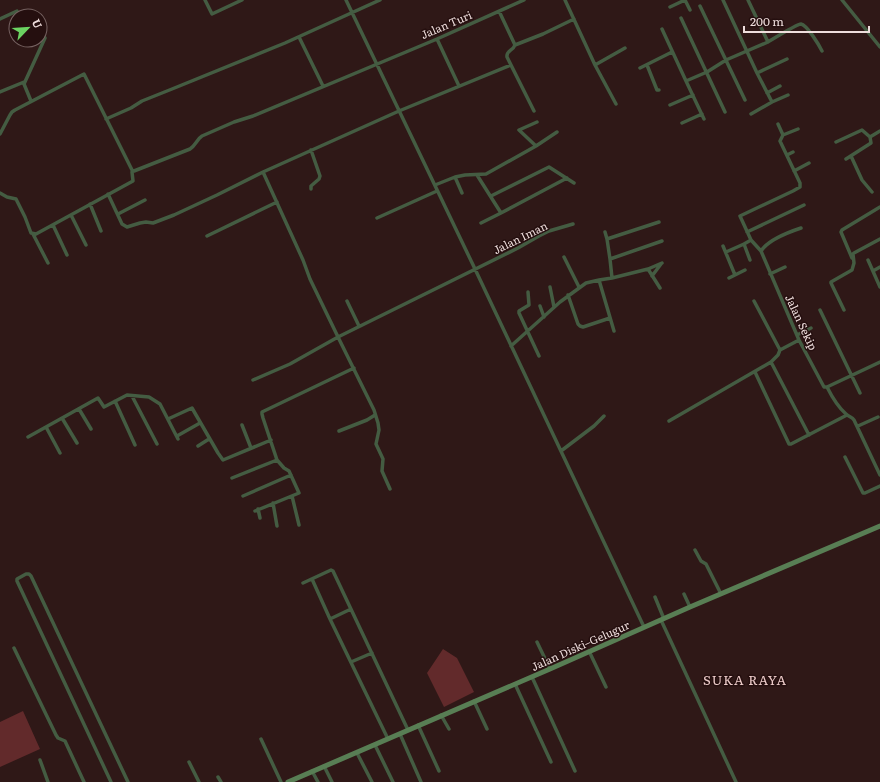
<svg xmlns="http://www.w3.org/2000/svg" width="880" height="782" viewBox="0 0 880 782" font-family="Literata,serif">
<style>
.green{fill:#622a2b}
.lines{fill:none;stroke-linecap:round;stroke-linejoin:round}
.street{stroke:#445c42;stroke-width:3.5}
.secondary{stroke:#587e54;stroke-width:5}
.labels{text-anchor:middle;dominant-baseline:central;stroke-width:3;stroke-linejoin:round;paint-order:stroke}
.street-label{font-size:11px;fill:#efdedd;stroke:#250f0f}
.quarter-label{font-size:13px;letter-spacing:1px;fill:#edccca;stroke:#250f0f}
</style>
<rect width="100%" height="100%" fill="#2f1817"/>
<path class="green" d="M443,649L457,658L474,692L444,707L427,673Z
M23,711L40,749L0,767V722Z"/>
<g class="lines">
<path class="street" d="M205,0L212,14L242,0
M346,0L475,269L644,627
M565,0L595,65L625,48
M685,0L690,10
M723,0L757,73L772,102
M842,0L880,47
M700,6L745,100
M670,7L685,0
M499,11L515,45C513,51 506,50 507,57L534,111
M681,18L725,112
M0,19L17,11
M662,29L686,81L707,72L726,60L768,42L748,0
M299,37L323,86
M437,39L459,86
M768,42C773,39 797,24 801,24C807,25 819,45 822,51
M515,45L543,34L574,19
M595,65L616,104
M647,65L657,90H659
M640,68L672,52
M757,73L787,59
M686,81L704,119
M0,92L24,82
M767,93L780,86
M31,101L24,84L45,38L43,35L40,34
M670,105L693,95
M399,111L511,65
M751,114L772,102L788,95
M106,119L131,108L142,101L172,89L285,43L380,0
M682,123L702,114
M0,134L10,115L12,112L15,110L84,74L132,170L134,171L190,149C196,145 197,139 202,136L234,122L253,116L437,39L524,0
M783,135L798,129
M836,142L862,130L870,137L880,131
M536,146L557,132
M787,155L793,152
M851,156L862,180L872,192
M846,159L871,143L870,137
M794,171L809,163
M263,172L303,260L310,279L338,337L374,410L378,423L379,430L376,444L383,459L382,471L390,489
M477,175L501,213L481,223
M455,177L462,193
M435,185L455,177L465,175L486,174L536,146L519,130L537,122
M311,189V186L319,179L320,176L311,150
M0,193L7,197L16,199L25,217L31,233L36,234L133,181L132,172L133,171
M108,194L122,224L127,227L140,223L146,222L153,223L174,215L217,195L263,172L399,111
M491,196L549,167L574,183
M90,204L101,231
M501,213L567,178
M118,214L145,200
M71,215L86,245
M377,218L437,191
M53,225L67,255
M801,228C789,232 768,240 761,251L799,340L824,387H827L880,362
M605,232L607,239
M747,232L804,205
M33,234L48,263
M207,236L277,202
M723,246L735,275
M761,251L751,240L740,216L793,191L800,187V183L780,141L783,135L778,124
M726,252L744,244
M564,257L579,287
M852,258L841,232L842,230L880,207
M610,259L662,241
M750,260L744,244L751,240
M868,260L880,287
M648,269L660,288
M873,271L880,267
M770,274L785,267
M652,276L661,264
M612,278L610,259L607,239L659,222
M729,278L745,270
M599,280L614,331
M550,287L554,307
M528,292L529,305L519,311V313L539,356
M568,295L578,324L580,326L583,327L610,318
M347,301L359,326
M754,301L780,350
M540,306L544,317
M820,310L860,393
M844,310L831,283V282L852,270L854,263L853,254L854,253L880,239
M797,335L811,328
M511,346L560,302L586,283L599,280L612,278L648,269L662,263
M771,362L809,435
M755,372L789,444H791L847,415
M253,380L290,364L338,337L518,248L539,236L549,231L573,224
M827,387C832,397 838,407 846,414C849,417 852,417 854,420L880,475
M132,396L157,444
M115,401L135,445
M79,409L91,429
M62,418L77,443
M168,419L192,408L218,453L223,460L271,440
M669,421L771,362L778,355L780,350L799,340
M242,425L251,448
M858,426L878,417
M46,427L60,453
M339,431L367,420L375,415
M177,436L200,423
M28,437L98,398L104,407L127,395L149,397L160,404L178,439
M198,446L209,439
M561,451L594,426L604,416
M845,457L863,493H865L880,486
M232,478L277,460L263,418L262,414V412L354,368
M243,496L291,475
M292,496L299,525
M273,503L277,526
M258,509L260,518
M255,511L299,493L289,471L284,468L277,460
M695,550L701,561L706,564L721,594
M312,579L330,619L388,739
M303,583L331,570L333,571L408,730
M684,594L690,607
M655,597L664,619
M330,619L351,609
M661,620L736,782
M537,642L550,669
M14,648L56,735L58,738L65,741L84,782
M589,651L606,687
M351,662L372,653
M532,677L575,771
M515,684L551,762
M474,701L487,729
M441,715L449,729
M418,725L439,771
M400,734L421,782
M261,739L281,782
M375,745L393,782
M357,753L372,782
M40,760L48,782
M189,762L199,782
M324,766L332,782
M312,771L318,782
M218,777L221,782
M111,782L17,581V579L26,574H29L31,576L128,782"/>
<path class="secondary" d="M288,782L550,669L690,607L880,526"/>
</g>
<g class="labels">
<g class="street-label">
<text transform="translate(446 24) rotate(-23)">Jalan Turi</text>
<text transform="translate(520 237) rotate(-26)">Jalan Iman</text>
<text transform="translate(802 322) rotate(65)">Jalan Sekip</text>
<text transform="translate(580 645) rotate(-24)">Jalan Diski–Gelugur</text>
</g>
<g class="quarter-label">
<text x="745" y="679">SUKA RAYA</text>
</g>
</g>
<g transform="translate(28 28) rotate(65)"><circle r="19" fill="#250f0f" stroke="#766261"/>
<path d="M0-3L7 15L0 10L-7 15Z" fill="#6cd362"/>
<text y="-6" font-size="11" font-weight="bold" text-anchor="middle" fill="#efdedd">U</text>
</g>
<path d="M744 26v6h125v-6" fill="none" stroke="#efdedd" stroke-width="2"/>
<text x="750" y="26" font-size="12" fill="#efdedd" stroke="#250f0f" stroke-width="3" paint-order="stroke">200 m</text>
</svg>
